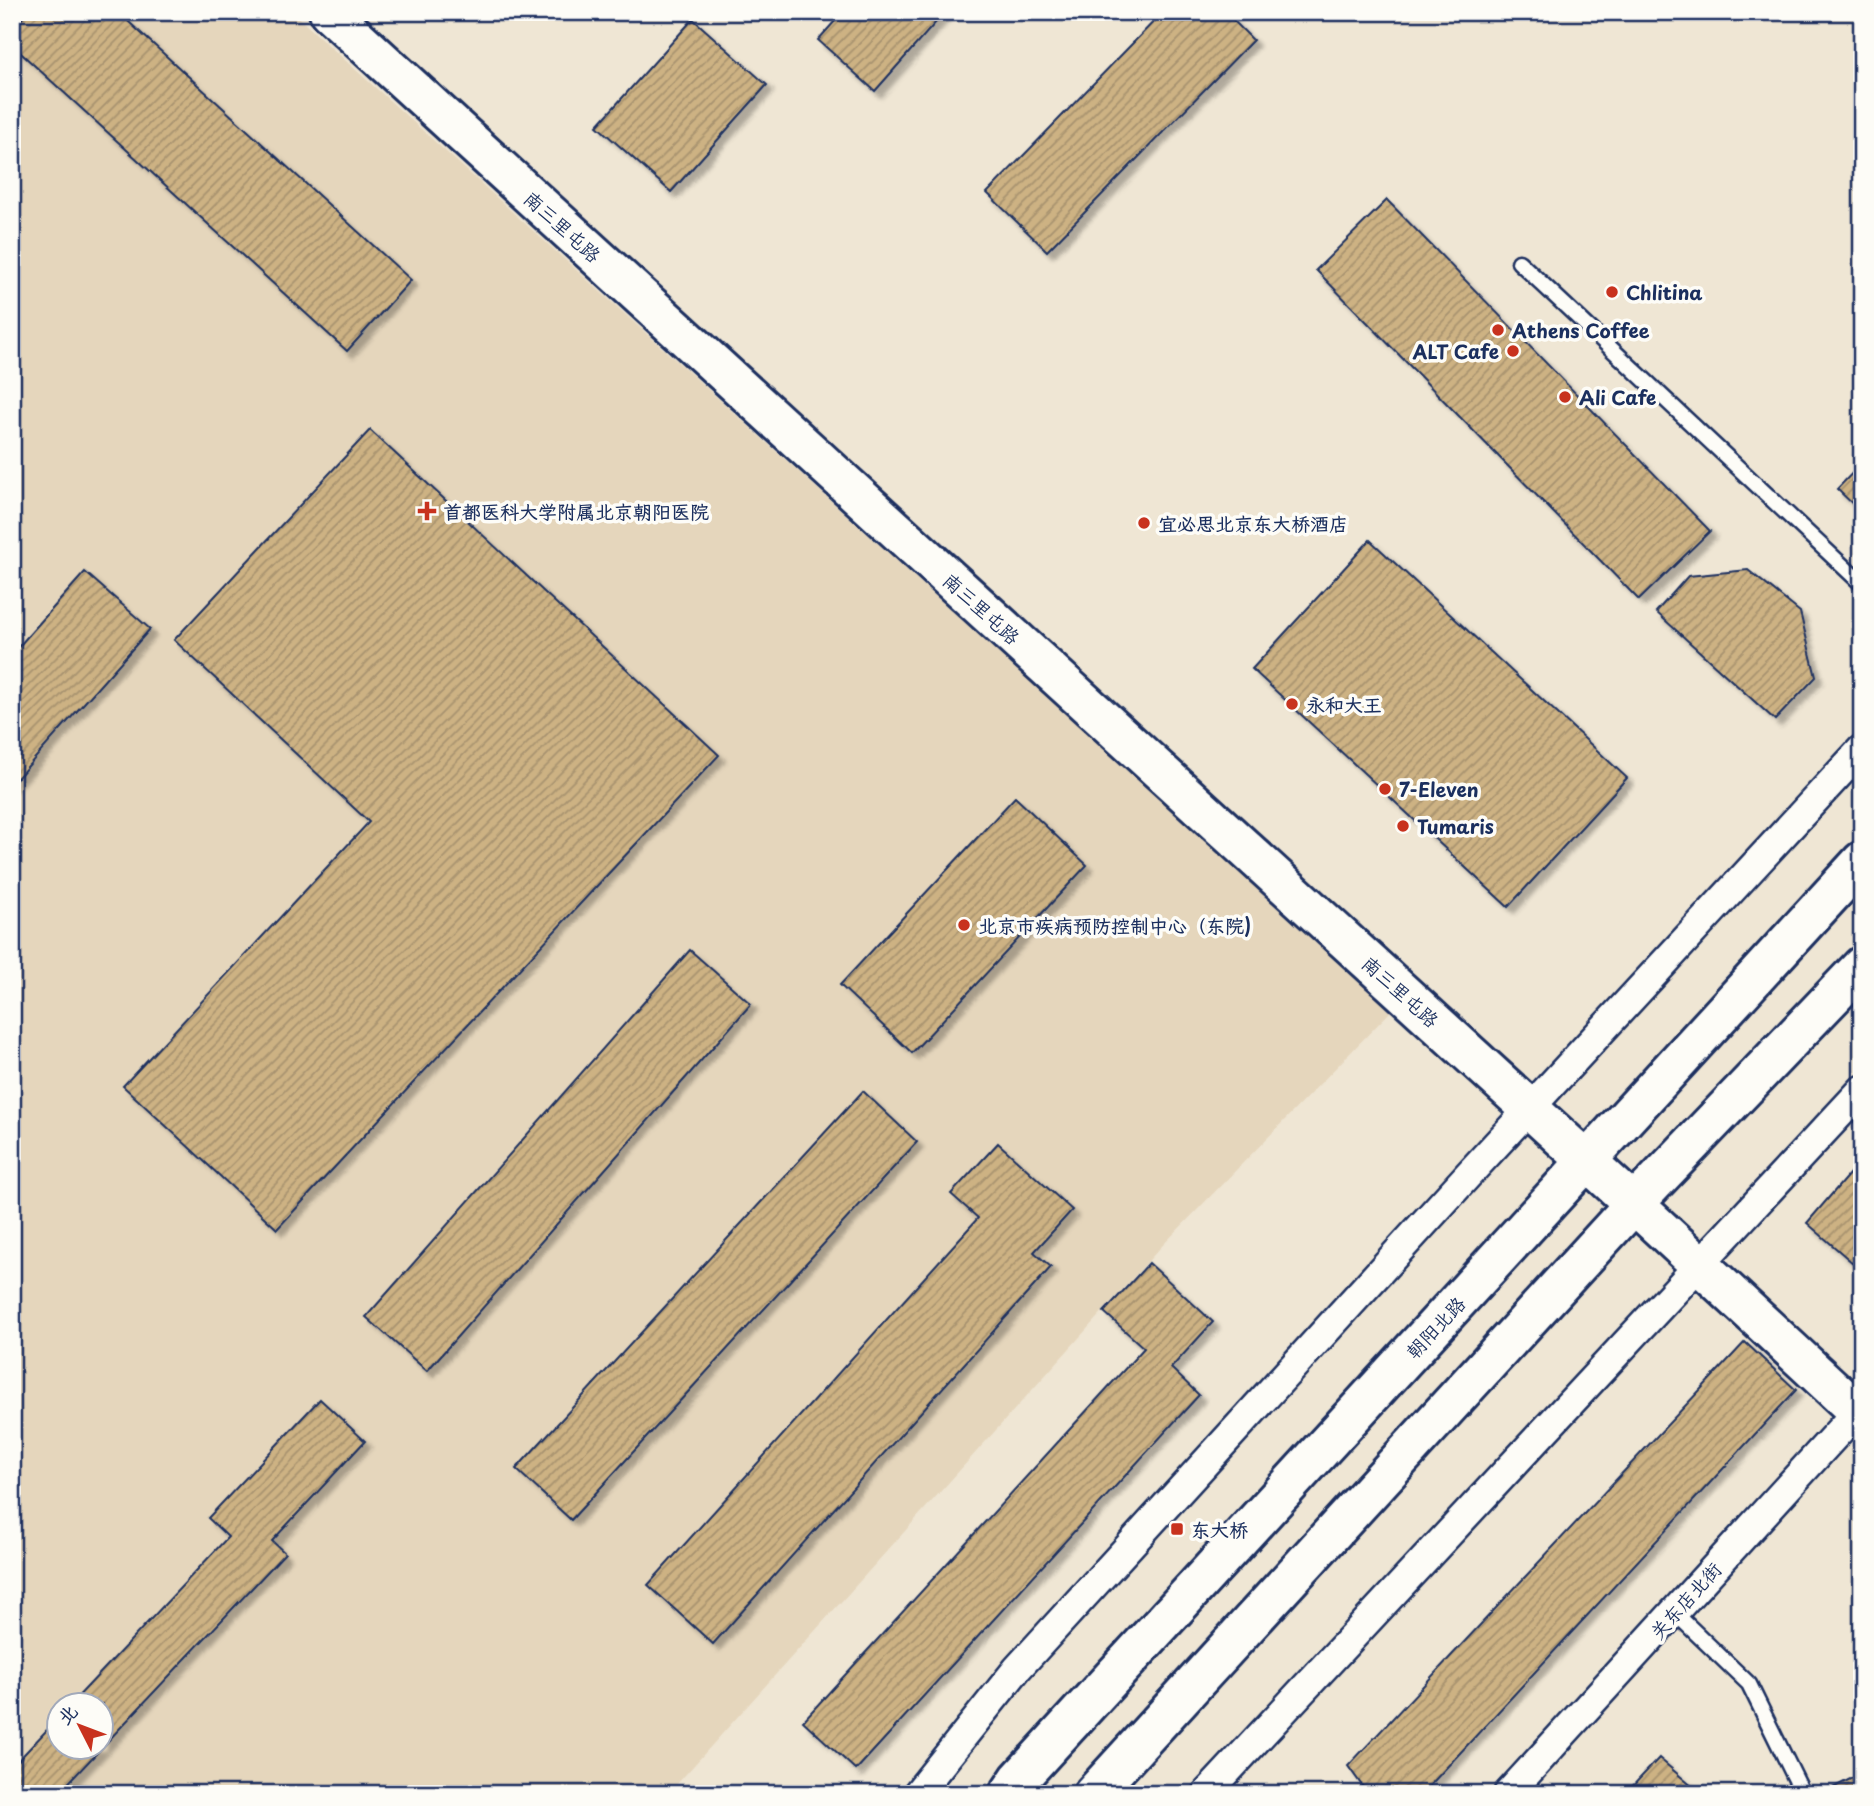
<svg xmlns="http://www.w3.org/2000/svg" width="1874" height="1806" viewBox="0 0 1874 1806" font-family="'Playpen Sans','LXGW WenKai TC',sans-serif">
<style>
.built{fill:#e5d6bc;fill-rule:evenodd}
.building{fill:url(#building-hatch);stroke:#1b2f5e;stroke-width:2;filter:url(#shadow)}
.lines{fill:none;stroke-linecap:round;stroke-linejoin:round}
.lane-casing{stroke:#1b2f5e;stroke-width:19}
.street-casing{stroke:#1b2f5e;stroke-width:33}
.secondary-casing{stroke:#1b2f5e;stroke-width:44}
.primary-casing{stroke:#1b2f5e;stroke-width:44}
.lane{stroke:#fdfcf7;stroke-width:14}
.street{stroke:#fdfcf7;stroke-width:28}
.secondary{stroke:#fdfcf7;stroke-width:38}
.primary{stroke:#fdfcf7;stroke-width:38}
.poi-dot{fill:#c8321e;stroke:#fdfcf7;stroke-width:2.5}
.labels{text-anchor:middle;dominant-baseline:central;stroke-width:7;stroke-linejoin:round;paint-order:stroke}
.street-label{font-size:19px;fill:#1b2f5e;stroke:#fdfcf7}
.poi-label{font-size:19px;font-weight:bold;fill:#1b2f5e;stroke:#fdfcf7;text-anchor:start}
</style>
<defs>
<pattern id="building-hatch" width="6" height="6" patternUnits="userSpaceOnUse" patternTransform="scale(1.75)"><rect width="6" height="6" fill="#cdb283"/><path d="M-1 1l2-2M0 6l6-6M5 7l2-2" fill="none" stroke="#a6916e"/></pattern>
<filter id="shadow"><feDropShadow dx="6" dy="6" stdDeviation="2" flood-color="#0004"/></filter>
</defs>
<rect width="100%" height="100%" fill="#efe6d4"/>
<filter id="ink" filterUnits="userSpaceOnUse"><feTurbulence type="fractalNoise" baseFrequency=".0143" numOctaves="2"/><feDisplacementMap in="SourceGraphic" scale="14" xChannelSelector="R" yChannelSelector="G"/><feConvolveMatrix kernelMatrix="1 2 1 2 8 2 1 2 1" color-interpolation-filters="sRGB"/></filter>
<g filter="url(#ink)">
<path class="built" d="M12,12H292L1392,1010L1160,1248L668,1794H12ZM60,1704H102V1746H60Z"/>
<path class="building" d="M28,12H118L411,280L347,351L12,45V29Z
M843,12H945L875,91L818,40Z
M1163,12H1225L1253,40L1047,251L987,193Z
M693,19L767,85L671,192L597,126Z
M1387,200L1710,531L1639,600L1316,270Z
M370,430L719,755L277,1229L123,1086L369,822L174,640Z
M1862,463V513L1837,489Z
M1370,540L1627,778L1508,907L1252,669Z
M1748,570L1800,612L1816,677L1775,720L1656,612L1688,576Z
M85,572L150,629L12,784V654Z
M1015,797L1087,865L912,1053L840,985Z
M690,950L751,1004L427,1371L366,1317Z
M863,1091L917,1142L571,1520L516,1469Z
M998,1143L1072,1210L1034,1252L1051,1267L713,1644L648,1585L978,1218L951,1194Z
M1862,1159V1271L1807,1223Z
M1149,1263L1213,1322L1171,1368L1199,1395L856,1770L803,1721L1144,1348L1104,1312Z
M1745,1342L1796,1390L1422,1794H1368L1348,1766Z
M320,1399L365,1441L272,1541L285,1553L58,1794H12V1767L60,1716V1746H102V1704H71L228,1537L208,1518Z
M1659,1758L1701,1794H1625Z
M1862,1773V1794H1821Z"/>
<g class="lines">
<g class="lane-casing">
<path id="lane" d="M1519,262L1862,584
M1674,1612L1749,1684L1803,1794"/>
</g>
<g class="street-casing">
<path id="street" d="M917,1794L1017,1669L1468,1175L1862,749
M1206,1794L1862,1090
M1508,1794L1862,1406"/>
</g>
<g class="secondary-casing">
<path id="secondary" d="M329,12L1634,1204L1857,1411"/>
</g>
<g class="primary-casing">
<path id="primary" d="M1009,1794L1019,1779L1862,861
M1093,1794L1634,1204L1862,966"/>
</g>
<use href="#lane" class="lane"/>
<use href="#street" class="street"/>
<use href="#secondary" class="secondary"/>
<use href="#primary" class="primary"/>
</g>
</g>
<g class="poi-dot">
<circle cx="1612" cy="292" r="7"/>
<circle cx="1498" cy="330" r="7"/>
<circle cx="1513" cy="351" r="7"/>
<circle cx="1565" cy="397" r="7"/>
<path d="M423.5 500.5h7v7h7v7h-7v7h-7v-7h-7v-7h7z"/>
<circle cx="1144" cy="523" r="7"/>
<circle cx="1292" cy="704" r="7"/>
<circle cx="1385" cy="789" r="7"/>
<circle cx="1403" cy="826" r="7"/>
<circle cx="964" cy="925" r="7"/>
<rect x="1170" y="1522" width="14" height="14" rx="3.5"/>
</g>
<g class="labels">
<g class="street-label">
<text transform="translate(563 226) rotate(42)">南三里屯路</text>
<text transform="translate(982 608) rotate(42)">南三里屯路</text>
<text transform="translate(1401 991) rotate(42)">南三里屯路</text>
<text transform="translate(1435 1327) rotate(-47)">朝阳北路</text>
<text transform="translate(1685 1600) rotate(-48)">关东店北街</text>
</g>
<g class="poi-label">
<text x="1626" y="292">Chlitina</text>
<text x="1512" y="330">Athens Coffee</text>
<text x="1499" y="351" text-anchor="end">ALT Cafe</text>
<text x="1579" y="397">Ali Cafe</text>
<text x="443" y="511">首都医科大学附属北京朝阳医院</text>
<text x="1158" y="523">宜必思北京东大桥酒店</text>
<text x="1306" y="704">永和大王</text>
<text x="1399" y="789">7-Eleven</text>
<text x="1417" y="826">Tumaris</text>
<text x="978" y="925">北京市疾病预防控制中心（东院)</text>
<text x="1191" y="1529">东大桥</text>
</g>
</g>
<rect width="1874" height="1806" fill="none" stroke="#fdfcf7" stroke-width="42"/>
<rect x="21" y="21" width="1832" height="1764" fill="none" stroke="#1b2f5e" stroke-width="2.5" filter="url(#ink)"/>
<g transform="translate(80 1726) rotate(312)"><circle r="33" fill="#fdfcf7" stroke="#a3aaba" stroke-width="2"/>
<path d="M0-5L12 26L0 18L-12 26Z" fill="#c8321e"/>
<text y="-10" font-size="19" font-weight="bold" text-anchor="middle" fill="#1b2f5e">北</text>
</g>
</svg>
